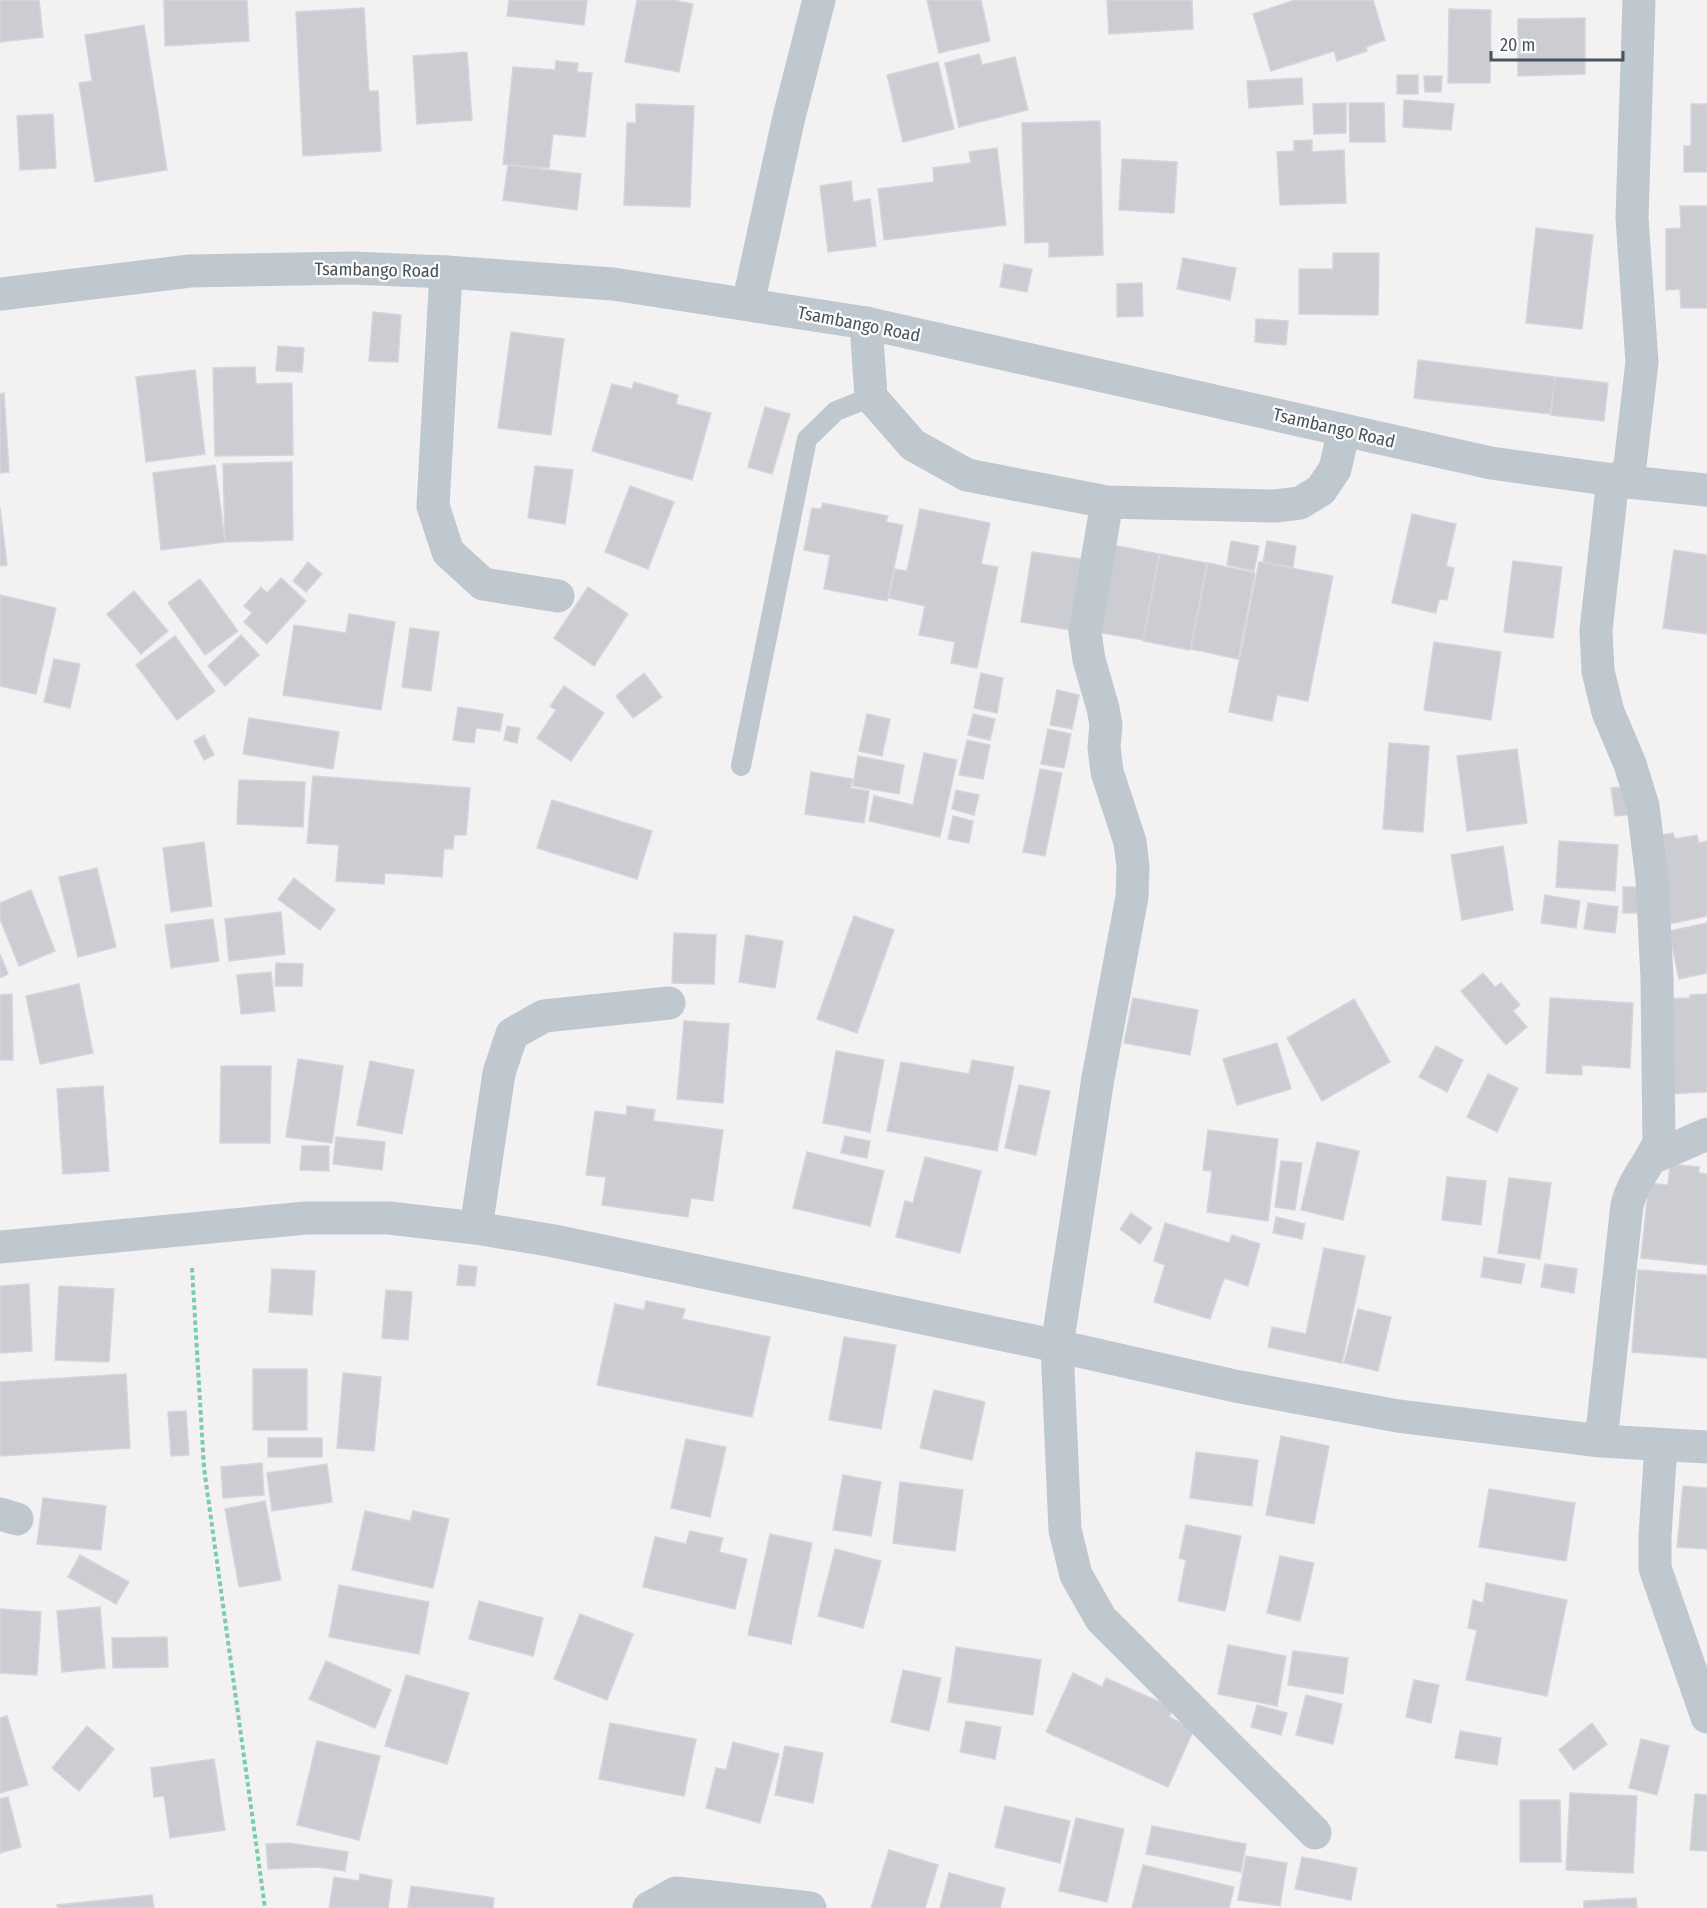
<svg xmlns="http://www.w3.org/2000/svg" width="1707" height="1908" viewBox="0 0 1707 1908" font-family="'Fira Sans Condensed',sans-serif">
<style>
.building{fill:#cbcdd3;stroke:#d5d6dc;stroke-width:1.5}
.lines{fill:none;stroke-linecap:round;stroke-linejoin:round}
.path{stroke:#78cea9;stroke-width:4;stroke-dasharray:4.5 3;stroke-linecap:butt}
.service{stroke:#bfc7cf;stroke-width:20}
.minor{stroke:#bfc7cf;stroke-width:33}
.tertiary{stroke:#bfc7cf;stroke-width:33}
.labels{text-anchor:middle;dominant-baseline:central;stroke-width:4.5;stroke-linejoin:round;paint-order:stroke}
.street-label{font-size:18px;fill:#48535e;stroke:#fff}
</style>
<rect width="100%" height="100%" fill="#f3f1f1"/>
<path class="building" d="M0,0H39L43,37L0,42Z
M164,0H247L249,41L165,46Z
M509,0H587L584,25L507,16Z
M637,0H673L693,4L679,72L625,62Z
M927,0H981L990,41L939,53Z
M1107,0H1192L1193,29L1109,34Z
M1295,0H1373L1385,40L1366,47L1367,51L1337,61L1334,51L1271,71L1253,14Z
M364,8L369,91H378L381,151L303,156L296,12Z
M1449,9L1491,10L1490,83H1448Z
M1585,18V74L1518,76V19Z
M144,25L167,170L95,182L79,83L92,81L85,35Z
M467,52L472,120L417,124L413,56Z
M979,54L982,65L1015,57L1028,110L959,127L945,63Z
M556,61L578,63L577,72L592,73L585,137L553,134L549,168L503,164L513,67L555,70Z
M938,62L954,129L903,142L887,75Z
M1397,75H1418V94H1397Z
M1424,76H1442L1441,92H1425Z
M1302,78L1303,104L1249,108L1247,81Z
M1404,100L1454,104L1451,130L1403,127Z
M1346,103V133L1314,134L1313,104Z
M1349,103H1384L1385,142H1350Z
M636,104L694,106L690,207L624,205L627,123H636Z
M1691,104H1707V172H1684V146H1691Z
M53,114L56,168L20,170L17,116Z
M1100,121L1103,255L1049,257V242L1025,243L1022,123Z
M1312,140V152L1344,150L1346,203L1280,205L1277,152L1294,151V141Z
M997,148L1006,225L884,240L878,189L934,182L933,168L971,163L969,152Z
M1122,159L1177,162L1174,213L1119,210Z
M508,165L581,174L577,210L503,200Z
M851,181L853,202L870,199L876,246L828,252L820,186Z
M1680,206H1707V308H1681L1680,289L1666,290V229L1681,228Z
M1536,228L1593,235L1582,329L1526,323Z
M1333,253H1379L1378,315L1299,314V269H1333Z
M1183,258L1236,268L1230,300L1177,289Z
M1004,264L1032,269L1027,292L1000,287Z
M1142,283L1143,316L1117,317V284Z
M373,312L401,315L398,362L369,361Z
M1256,319L1288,321L1286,345L1255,342Z
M511,332L564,339L551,435L498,428Z
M278,346L304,348L302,372L276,371Z
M1418,360L1555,377L1550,414L1414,398Z
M255,367L256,384L292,383L293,455L215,456L213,368Z
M195,370L205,454L146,462L136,377Z
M1555,377L1608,383L1604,421L1551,415Z
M634,382L678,395L676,404L711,413L692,480L592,451L612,384L632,389Z
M4,393L9,472L0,473V394Z
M765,407L790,414L772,474L748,467Z
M292,462L293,540L225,542L223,464Z
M215,465L225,542L161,550L153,473Z
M535,466L573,470L565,524L528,518Z
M630,486L674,502L648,569L605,552Z
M823,503L888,516L886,522L903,525L887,601L824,589L830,555L804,550L812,508L821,509Z
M0,507L7,565L0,566Z
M920,509L990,523L981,564L998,567L977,668L951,663L955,642L919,635L925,606L889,598L895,569L907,571Z
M1412,514L1456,524L1446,566L1454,568L1447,600L1439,599L1436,613L1392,603Z
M1231,541L1259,546L1254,571L1227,565Z
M1267,541L1296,546L1293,567L1263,562Z
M1113,545L1159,554L1143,640L1096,632Z
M1674,550L1707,555V634L1663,628Z
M1032,552L1081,559L1070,630L1021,622Z
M1160,554L1207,563L1190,650L1143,641Z
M1513,561L1562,567L1553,638L1504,632Z
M308,562L322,574L306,592L293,581Z
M1259,562L1333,576L1308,701L1277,695L1272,721L1229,712Z
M1208,563L1255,573L1238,659L1191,649Z
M281,578L306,601L267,644L244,622L252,613L244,606L261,587L267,593Z
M200,579L238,631L205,655L168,603Z
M588,587L628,614L594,666L554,638Z
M134,591L168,631L141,654L107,614Z
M0,595L56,608L36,694L0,686Z
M349,614L395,622L381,710L283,695L294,625L346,633Z
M410,628L439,632L431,691L402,687Z
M241,635L259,655L225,686L208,666Z
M175,636L215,691L177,720L136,665Z
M1434,642L1501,652L1491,720L1424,710Z
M54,659L80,664L70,708L44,702Z
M644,673L662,697L633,718L616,696Z
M981,673L1003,678L997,713L974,708Z
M564,686L604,713L571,761L537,738L556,710L550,706Z
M1057,690L1079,695L1072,729L1050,725Z
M458,707L503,714L500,731L476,728L474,743L453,740Z
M867,714L890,719L882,756L859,751Z
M973,714L995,719L990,740L968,735Z
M249,718L339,732L333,769L243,754Z
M507,726L520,728L517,743L504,740Z
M1048,729L1071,734L1064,768L1041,764Z
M204,735L214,755L204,760L194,741Z
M967,740L990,745L983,779L959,775Z
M1389,743L1429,746L1423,832L1383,829Z
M1517,749L1527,823L1467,831L1457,756Z
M924,753L957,760L940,837L869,821L874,796L913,805Z
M858,756L904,765L899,794L853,786Z
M1040,769L1062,773L1045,856L1023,852Z
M811,772L853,779L850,788L869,791L864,823L805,814Z
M313,776L470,788L466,835H454L453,849H444L442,877L385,873L384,884L336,881L339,845L307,843Z
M239,780L305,782L303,827L237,824Z
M1632,786L1635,814L1615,816L1611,788Z
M956,790L979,795L974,815L952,809Z
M552,800L652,831L637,879L537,848Z
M953,816L973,821L969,843L948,839Z
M1673,833L1675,839L1697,835L1699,843L1707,841V916L1669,924L1651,837Z
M1559,841L1618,845L1615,891L1556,887Z
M204,842L212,906L171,912L163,848Z
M1503,846L1513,910L1462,920L1451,855Z
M97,868L116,947L78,957L59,877Z
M294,878L335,910L320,930L278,899Z
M1623,887H1642V913H1623Z
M31,890L55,951L19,966L0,919V903Z
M1545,895L1580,901L1576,928L1541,923Z
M1588,903L1618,907L1615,933L1584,929Z
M281,912L285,954L229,961L225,919Z
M854,916L894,930L857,1033L817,1019Z
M213,919L219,961L171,968L165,925Z
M1707,923V973L1679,979L1669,931Z
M674,933L716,935L714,984L672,983Z
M746,935L783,941L775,988L739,982Z
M0,954L8,974L0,978Z
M276,963L303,964L302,986H275Z
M271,972L275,1011L241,1014L237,975Z
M1483,973L1495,987L1501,983L1520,1005L1513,1011L1527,1027L1506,1045L1461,991Z
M79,984L93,1053L40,1064L26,996Z
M12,994L13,1060H0V995Z
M1707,994V1092L1666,1094L1663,999L1690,998V995Z
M1133,998L1198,1010L1190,1055L1124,1043Z
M1550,998L1633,1003L1630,1068L1582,1065V1075L1546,1073Z
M1354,999L1390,1062L1322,1101L1287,1038Z
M684,1021L729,1024L723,1103L677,1099Z
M1277,1043L1291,1089L1237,1105L1223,1059Z
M1436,1046L1463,1060L1447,1092L1419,1077Z
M836,1051L884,1060L870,1132L823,1123Z
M298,1059L343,1066L332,1143L286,1137Z
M972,1060L1014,1067L997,1151L887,1131L901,1062L969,1074Z
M370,1061L414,1070L402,1134L357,1125Z
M221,1066H271L270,1143H220Z
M1488,1074L1518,1088L1497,1132L1467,1117Z
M1019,1085L1050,1091L1036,1155L1005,1148Z
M103,1086L109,1171L63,1174L57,1089Z
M627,1106L655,1110L653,1121L723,1130L713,1201L691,1198L688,1217L602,1205L606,1177L586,1175L595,1111L626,1115Z
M1208,1130L1278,1139L1268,1221L1207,1212L1212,1171L1203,1170Z
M845,1136L870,1141L867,1158L841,1153Z
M336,1137L385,1142L382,1170L333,1164Z
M1317,1142L1359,1151L1343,1220L1301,1210Z
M302,1146H329V1171L300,1170Z
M807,1152L884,1171L870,1226L793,1208Z
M925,1157L981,1171L960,1253L896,1237L905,1201L913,1203Z
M1281,1161L1302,1163L1295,1210L1275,1207Z
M1670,1164L1699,1167V1173L1707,1174V1265L1641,1258L1649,1183L1668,1185Z
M1447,1177L1486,1181L1481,1225L1442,1220Z
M1509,1178L1551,1183L1540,1259L1498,1253Z
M1131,1213L1152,1228L1140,1244L1120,1229Z
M1276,1217L1305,1224L1302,1239L1273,1233Z
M1165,1223L1229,1243L1232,1235L1260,1244L1248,1286L1224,1278L1210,1319L1154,1302L1165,1265L1154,1261Z
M1324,1248L1365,1256L1342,1363L1268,1347L1272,1327L1306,1334Z
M1484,1257L1525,1264L1521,1284L1481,1277Z
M1545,1264L1577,1269L1574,1293L1541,1287Z
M459,1265L477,1267L475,1286L457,1285Z
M272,1269L315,1271L312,1315L269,1312Z
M1638,1270L1707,1275V1358L1632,1352Z
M29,1284L32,1351L0,1353V1286Z
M59,1286L114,1289L109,1362L55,1360Z
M386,1290L412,1292L408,1340L382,1338Z
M646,1301L685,1309L682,1319L770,1337L752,1417L597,1385L615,1304L644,1310Z
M1358,1309L1391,1317L1378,1371L1344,1363Z
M844,1337L896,1345L881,1429L829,1420Z
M253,1369H307V1430H253Z
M343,1373L381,1377L374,1451L337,1448Z
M126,1374L130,1448L0,1456V1382Z
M934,1390L985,1402L972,1460L920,1448Z
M186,1411L189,1455L171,1456L168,1412Z
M1281,1436L1329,1446L1314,1524L1266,1515Z
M268,1438H322V1457H268Z
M686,1439L726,1447L710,1517L671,1508Z
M1196,1452L1258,1460L1252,1506L1190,1498Z
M262,1463L264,1495L223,1498L221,1467Z
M327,1464L332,1502L272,1511L267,1473Z
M843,1475L881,1482L871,1536L833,1530Z
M900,1482L963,1490L955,1551L893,1543Z
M1683,1486L1707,1488V1549L1677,1547Z
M1489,1489L1575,1503L1566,1561L1479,1547Z
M43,1498L106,1506L101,1550L37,1544Z
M265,1501L281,1580L239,1587L225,1509Z
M365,1511L410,1521L413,1511L449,1519L433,1588L352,1570Z
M1186,1525L1241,1536L1225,1611L1178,1601L1186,1560L1179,1558Z
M690,1531L723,1538L719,1552L747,1559L735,1609L643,1587L655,1537L686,1544Z
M770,1534L812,1543L791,1644L748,1635Z
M835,1549L881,1561L863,1628L818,1616Z
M80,1555L129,1582L116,1604L68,1577Z
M1280,1556L1314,1563L1300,1621L1267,1613Z
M1486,1583L1567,1600L1547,1696L1466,1680L1477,1630L1468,1628L1473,1600L1483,1603Z
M339,1585L429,1602L419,1654L329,1637Z
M479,1601L543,1618L533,1656L469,1639Z
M100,1607L105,1668L62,1672L57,1611Z
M0,1609L41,1612L37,1675L0,1673Z
M580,1614L633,1634L607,1700L554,1679Z
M167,1637L168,1667L113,1668L112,1638Z
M1228,1645L1286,1656L1277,1706L1218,1694Z
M956,1647L1041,1660L1033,1715L948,1702Z
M1293,1651L1348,1658L1343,1694L1288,1685Z
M326,1661L391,1690L375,1728L309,1699Z
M903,1670L941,1678L929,1731L891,1722Z
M1073,1673L1102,1687L1106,1678L1173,1708L1169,1717L1194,1729L1168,1787L1046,1732Z
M406,1675L469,1693L447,1764L385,1746Z
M1414,1680L1439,1685L1431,1723L1406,1717Z
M1306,1695L1342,1704L1333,1744L1296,1735Z
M1257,1705L1287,1713L1281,1735L1251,1727Z
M7,1716L28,1785L0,1793V1718Z
M966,1721L1001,1727L995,1759L960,1752Z
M610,1723L696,1739L684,1796L599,1779Z
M1592,1723L1607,1744L1574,1770L1559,1750Z
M87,1726L114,1749L79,1791L52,1768Z
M1460,1731L1501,1738L1497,1765L1455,1758Z
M1641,1739L1669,1746L1657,1795L1629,1788Z
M317,1741L380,1756L359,1840L297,1825Z
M733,1742L779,1754L760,1823L706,1808L716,1768L726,1770Z
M785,1746L823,1753L813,1803L775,1795Z
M214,1759L225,1830L170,1838L164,1796L154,1797L151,1768Z
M1570,1793L1637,1796L1633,1873L1566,1870Z
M1695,1794L1707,1795V1851L1690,1850Z
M8,1797L21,1847L0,1853V1799Z
M1520,1800H1560L1561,1862H1520Z
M1005,1806L1070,1821L1060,1863L995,1847Z
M1076,1818L1124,1829L1107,1902L1059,1891Z
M1152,1826L1246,1844L1241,1872L1146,1854Z
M289,1843L348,1852L345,1871L317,1867L268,1869L266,1844Z
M889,1850L938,1865L925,1908H871Z
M1246,1856L1287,1863L1280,1906L1238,1900Z
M1302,1857L1357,1868L1351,1900L1295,1889Z
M1143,1865L1234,1887L1229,1908H1132Z
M949,1873L1005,1888L1000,1908H940Z
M360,1874L392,1880L388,1908H329L334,1877L359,1881Z
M411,1886L494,1898L493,1908H408Z
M152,1895L154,1908H58L57,1905Z
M1636,1898L1637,1908H1584V1901Z"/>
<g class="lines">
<path class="path" d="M192,1268L204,1468L265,1908"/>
<path class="service" d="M741,766L807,439L836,411L871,397"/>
<path class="minor" d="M446,272L433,506L448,552L483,584L558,596
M748,304L788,121L819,0
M866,323L871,397L913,445L967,475L1107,502L1275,506L1300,503L1321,490L1335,469L1344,430
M1628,482L1642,362L1632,218L1639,0
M1107,502L1085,632L1089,660L1103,708L1106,725L1104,747L1107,772L1130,842L1133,867L1132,897L1098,1078L1057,1346L1065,1530L1076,1575L1101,1619L1315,1833
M1652,1158L1707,1134
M476,1228L499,1073L512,1034L544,1016L669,1003
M0,1247L306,1218H389L476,1228L554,1241L1057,1346L1235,1386L1398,1416L1601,1441L1707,1447
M1601,1441L1627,1205C1634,1178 1649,1166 1659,1142L1657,978L1652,879L1643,806L1630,764L1608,712L1598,671L1596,630L1613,479
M1661,1445L1655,1536V1568L1707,1717
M0,1514L17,1519
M649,1908L676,1893L810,1908"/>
<path class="tertiary" d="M0,294L190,271L353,268L446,272L613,284L866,323L1491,463L1628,482L1707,490"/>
</g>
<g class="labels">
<g class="street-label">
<text transform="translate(377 270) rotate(1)">Tsambango Road</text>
<text transform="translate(859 324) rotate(11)">Tsambango Road</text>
<text transform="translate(1334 428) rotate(13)">Tsambango Road</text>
</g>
</g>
<path d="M1491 51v9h132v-9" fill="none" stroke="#48535e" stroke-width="3"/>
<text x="1500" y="51" font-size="18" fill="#48535e" stroke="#ffffff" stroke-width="4.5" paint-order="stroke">20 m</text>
</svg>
